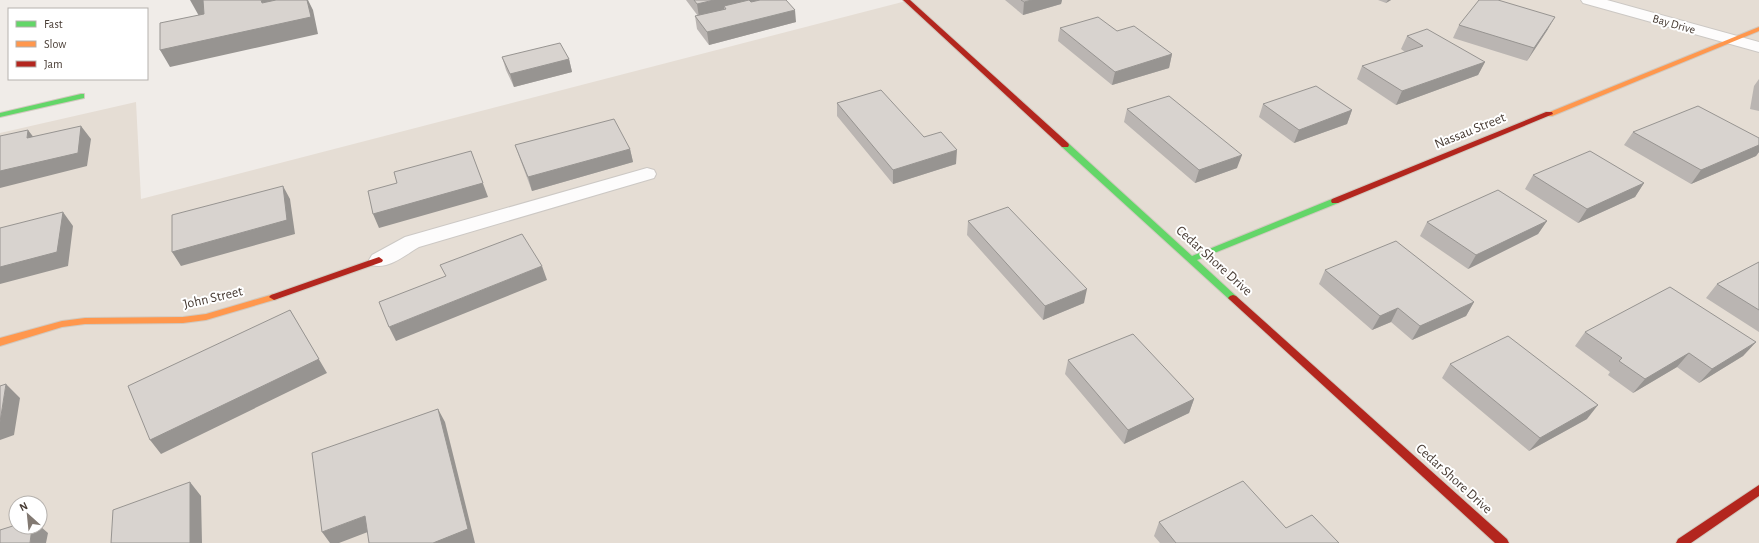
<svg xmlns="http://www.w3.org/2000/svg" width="1759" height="543" viewBox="0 0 1759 543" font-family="'Alegreya Sans',sans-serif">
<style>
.residential{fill:#e5ddd4;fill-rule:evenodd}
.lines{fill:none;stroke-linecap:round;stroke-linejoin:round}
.lane-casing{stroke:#ccc8c4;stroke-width:2}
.street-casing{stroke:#ccc8c4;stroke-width:2}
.fast-casing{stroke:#d1c9bf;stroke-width:2}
.slow-casing{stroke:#d1c9bf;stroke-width:2}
.jam-casing{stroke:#d1c9bf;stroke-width:2}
.lane{fill:#fdfcfc;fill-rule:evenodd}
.street{fill:#fdfcfc;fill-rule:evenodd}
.fast{fill:#63d668;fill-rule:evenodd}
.slow{fill:#ff974d;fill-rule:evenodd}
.jam{fill:#b3261e;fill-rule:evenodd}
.wall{fill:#bab5b2}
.shaded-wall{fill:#979491}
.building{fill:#d8d3cf;stroke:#979491}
.labels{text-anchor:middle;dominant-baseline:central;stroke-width:4;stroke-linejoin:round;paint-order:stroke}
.far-street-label{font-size:12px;fill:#473b33;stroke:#fff}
.street-label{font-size:14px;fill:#473b33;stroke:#fff}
</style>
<rect width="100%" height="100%" fill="#f0ece8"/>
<path class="residential" d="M910,0H1759V543H0V133L136,102L141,199ZM16,503H40V527H16Z"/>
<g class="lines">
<g class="lane-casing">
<path id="lane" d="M647,168L654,170L656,174L654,178L419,247C405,255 388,270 372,265L369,260L372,255L405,237Z"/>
</g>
<g class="street-casing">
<path id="street" d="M1581,0H1607L1759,42V52L1583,3Z"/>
</g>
<g class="fast-casing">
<path id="fast" d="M81,94H84V98L0,117V113Z
M1062,143H1068L1192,256L1332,199H1338L1339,201L1338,203L1197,260L1236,296L1238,298L1236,300H1230L1062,147L1061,145Z"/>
</g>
<g class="slow-casing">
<path id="slow" d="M1759,27V31L1552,116H1546L1545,114Z
M274,294L277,295L279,297L277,299L206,320L183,323L85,324L62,327L0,346V338L62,321L85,318L183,317L206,314Z"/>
</g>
<g class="jam-casing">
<path id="jam" d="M903,0H910L1068,143L1069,145L1068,147H1062Z
M1546,112H1552L1553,114L1338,203H1332L1331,201L1332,199Z
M379,257L383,260L382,262L277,299L274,300L269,297L271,295Z
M1233,295L1236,296L1507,539L1509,543H1495L1230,300L1228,298L1230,296Z
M1759,485V496L1691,543H1676L1678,539Z"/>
</g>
<use href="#lane" class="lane"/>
<use href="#street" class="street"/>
<use href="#fast" class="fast"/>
<use href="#slow" class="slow"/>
<use href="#jam" class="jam"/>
</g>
<path class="wall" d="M686,0H786L796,22L709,45L697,29L695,16H698Z
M1005,0H1062L1061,4L1023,15Z
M1378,0H1391L1386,3Z
M1459,25L1548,29L1527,61L1453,38Z
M1060,28L1117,31L1172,54L1169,68L1112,85L1058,41Z
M1407,36L1485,62L1478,75L1396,105L1357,79L1362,66L1405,52L1401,49Z
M502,57L569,59L572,72L514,87L506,70Z
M1759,79V111L1750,109L1754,86Z
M837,103L924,137L956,164L893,184L837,116Z
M1263,104L1352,110L1347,124L1294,143L1259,117Z
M1127,109L1237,168L1195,183L1124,122Z
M1633,132L1759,138V152L1756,156L1691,184L1624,145Z
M515,145L630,149L633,162L532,191L520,159Z
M1533,175L1644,183L1635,197L1578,223L1525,189Z
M968,221L1084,303L1043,320L967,235Z
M1547,221L1538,234L1468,269L1420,236L1427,222Z
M1759,262V332L1706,298L1717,284Z
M1325,270L1474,302L1466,316L1412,340L1391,322L1372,330L1319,284Z
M1585,332L1756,342L1743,356L1699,383L1677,367L1633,393L1608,375L1610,372L1575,346Z
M1068,360L1194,399L1189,413L1124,444L1065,374Z
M1450,364L1587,419L1529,451L1442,378Z
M1159,522L1286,528L1339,543H1160L1154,536Z"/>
<path class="shaded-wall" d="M190,0H205L212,13L199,16Z
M261,0H297L262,3Z
M307,0H308L313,10L318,34L170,67L160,50Z
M714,0H766L724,6V10L699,17L697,4Z
M1032,0H1062L1061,4L1023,15L1024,2Z
M1388,0H1391L1386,3Z
M795,10L796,22L709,45L707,32Z
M1555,17L1548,29L1527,61L1534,48Z
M1172,54L1169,68L1112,85L1115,72Z
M569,59L572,72L514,87L510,74Z
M1485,62L1478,75L1396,105L1402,91Z
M1352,110L1347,124L1294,143L1299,130Z
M81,126L91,139L87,166L0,188V171Z
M28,130L38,143L27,138Z
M1759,145V152L1756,156L1691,184L1701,170Z
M630,149L633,162L532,191L528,177Z
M957,150L956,164L893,184V170Z
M471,151L488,197L379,228L373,214Z
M1242,155L1237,168L1195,183L1199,170Z
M1644,183L1635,197L1578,223L1587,209Z
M283,186L290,199L295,234L181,266L172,252Z
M63,212L73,226L68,266L0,284V267Z
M1547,221L1538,234L1468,269L1476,255Z
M542,266L547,280L396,341L389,327Z
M1087,289L1084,303L1043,320L1045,306Z
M1474,302L1466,316L1412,340L1420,326Z
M1398,308L1391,322L1372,330L1380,316Z
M290,310L327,373L161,454L150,440Z
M1756,342L1743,356L1699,383L1712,369Z
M1689,353L1677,367L1633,393L1645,379Z
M6,384L20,398L14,435L0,440V422Z
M1194,399L1189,413L1124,444L1128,430Z
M1598,405L1587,419L1529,451L1540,438Z
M438,409L445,422L475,543H433Z
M190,482L201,496L202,543H190Z
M365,516L373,530L339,543H330L322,532Z
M40,526L48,533L46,543H30L32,527H40Z"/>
<path class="building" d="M203,0H261L262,3L276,0H307L311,17L160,50V23L204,14Z
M694,0H714L697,4Z
M749,0L751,2L760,0H786L795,10L707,32L695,16L726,9L724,6Z
M1021,0H1032L1024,2Z
M1479,0H1498L1555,17L1534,48L1459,25Z
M1098,17L1117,31L1134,26L1172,54L1115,72L1060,28Z
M1427,29L1485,62L1402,91L1362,66L1423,46L1407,36Z
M560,43L569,59L510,74L502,57Z
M1316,86L1352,110L1299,130L1263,104Z
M881,90L924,137L941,132L957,150L893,170L837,103Z
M1169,96L1242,155L1199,170L1127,109Z
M1698,106L1759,138V145L1701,170L1633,132Z
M614,119L630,149L528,177L515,145Z
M81,126L78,153L0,171V136L28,130L27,138Z
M471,151L483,183L373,214L368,191L397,183L394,172Z
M1590,151L1644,183L1587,209L1533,175Z
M283,186L287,220L172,252V215Z
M1498,190L1547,221L1476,255L1427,222Z
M1008,207L1087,289L1045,306L968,221Z
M63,212L57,252L0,267V228Z
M522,234L542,266L389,327L379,302L446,276L440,265Z
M1396,241L1474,302L1420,326L1398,308L1380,316L1325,270Z
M1759,262V310L1717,284Z
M1670,287L1756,342L1712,369L1689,353L1645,379L1619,361L1622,358L1585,332Z
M290,310L319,359L150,440L128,386Z
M1133,334L1194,399L1128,430L1068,360Z
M1508,336L1598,405L1540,438L1450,364Z
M6,384L0,422V386Z
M438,409L468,529L433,543H369L365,516L322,532L312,453Z
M1243,481L1286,528L1312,515L1339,543H1176L1159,522Z
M190,482V543H111L113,510Z
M16,525V527H32L30,543H0V530Z"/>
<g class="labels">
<g class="far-street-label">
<text transform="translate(1674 24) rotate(16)">Bay Drive</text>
</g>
<g class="street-label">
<text transform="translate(1470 131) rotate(-22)">Nassau Street</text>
<text transform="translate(1214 261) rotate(42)">Cedar Shore Drive</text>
<text transform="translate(213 298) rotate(-13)">John Street</text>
<text transform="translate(1454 479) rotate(42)">Cedar Shore Drive</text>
</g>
</g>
<rect x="8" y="8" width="140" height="72" fill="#ffffff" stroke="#b5b1ad"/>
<rect x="16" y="21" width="20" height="6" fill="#63d668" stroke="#b5b1ad"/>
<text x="44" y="28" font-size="12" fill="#473b33">Fast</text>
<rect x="16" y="41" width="20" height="6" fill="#ff974d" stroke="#b5b1ad"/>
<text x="44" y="48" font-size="12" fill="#473b33">Slow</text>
<rect x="16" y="61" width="20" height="6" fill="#b3261e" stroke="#b5b1ad"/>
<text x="44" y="68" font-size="12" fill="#473b33">Jam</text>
<g transform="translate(28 515) rotate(333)"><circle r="19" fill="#ffffff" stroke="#b5b1ad"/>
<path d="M0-3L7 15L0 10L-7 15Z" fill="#827972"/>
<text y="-6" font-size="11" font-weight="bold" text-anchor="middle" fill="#473b33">N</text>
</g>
</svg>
